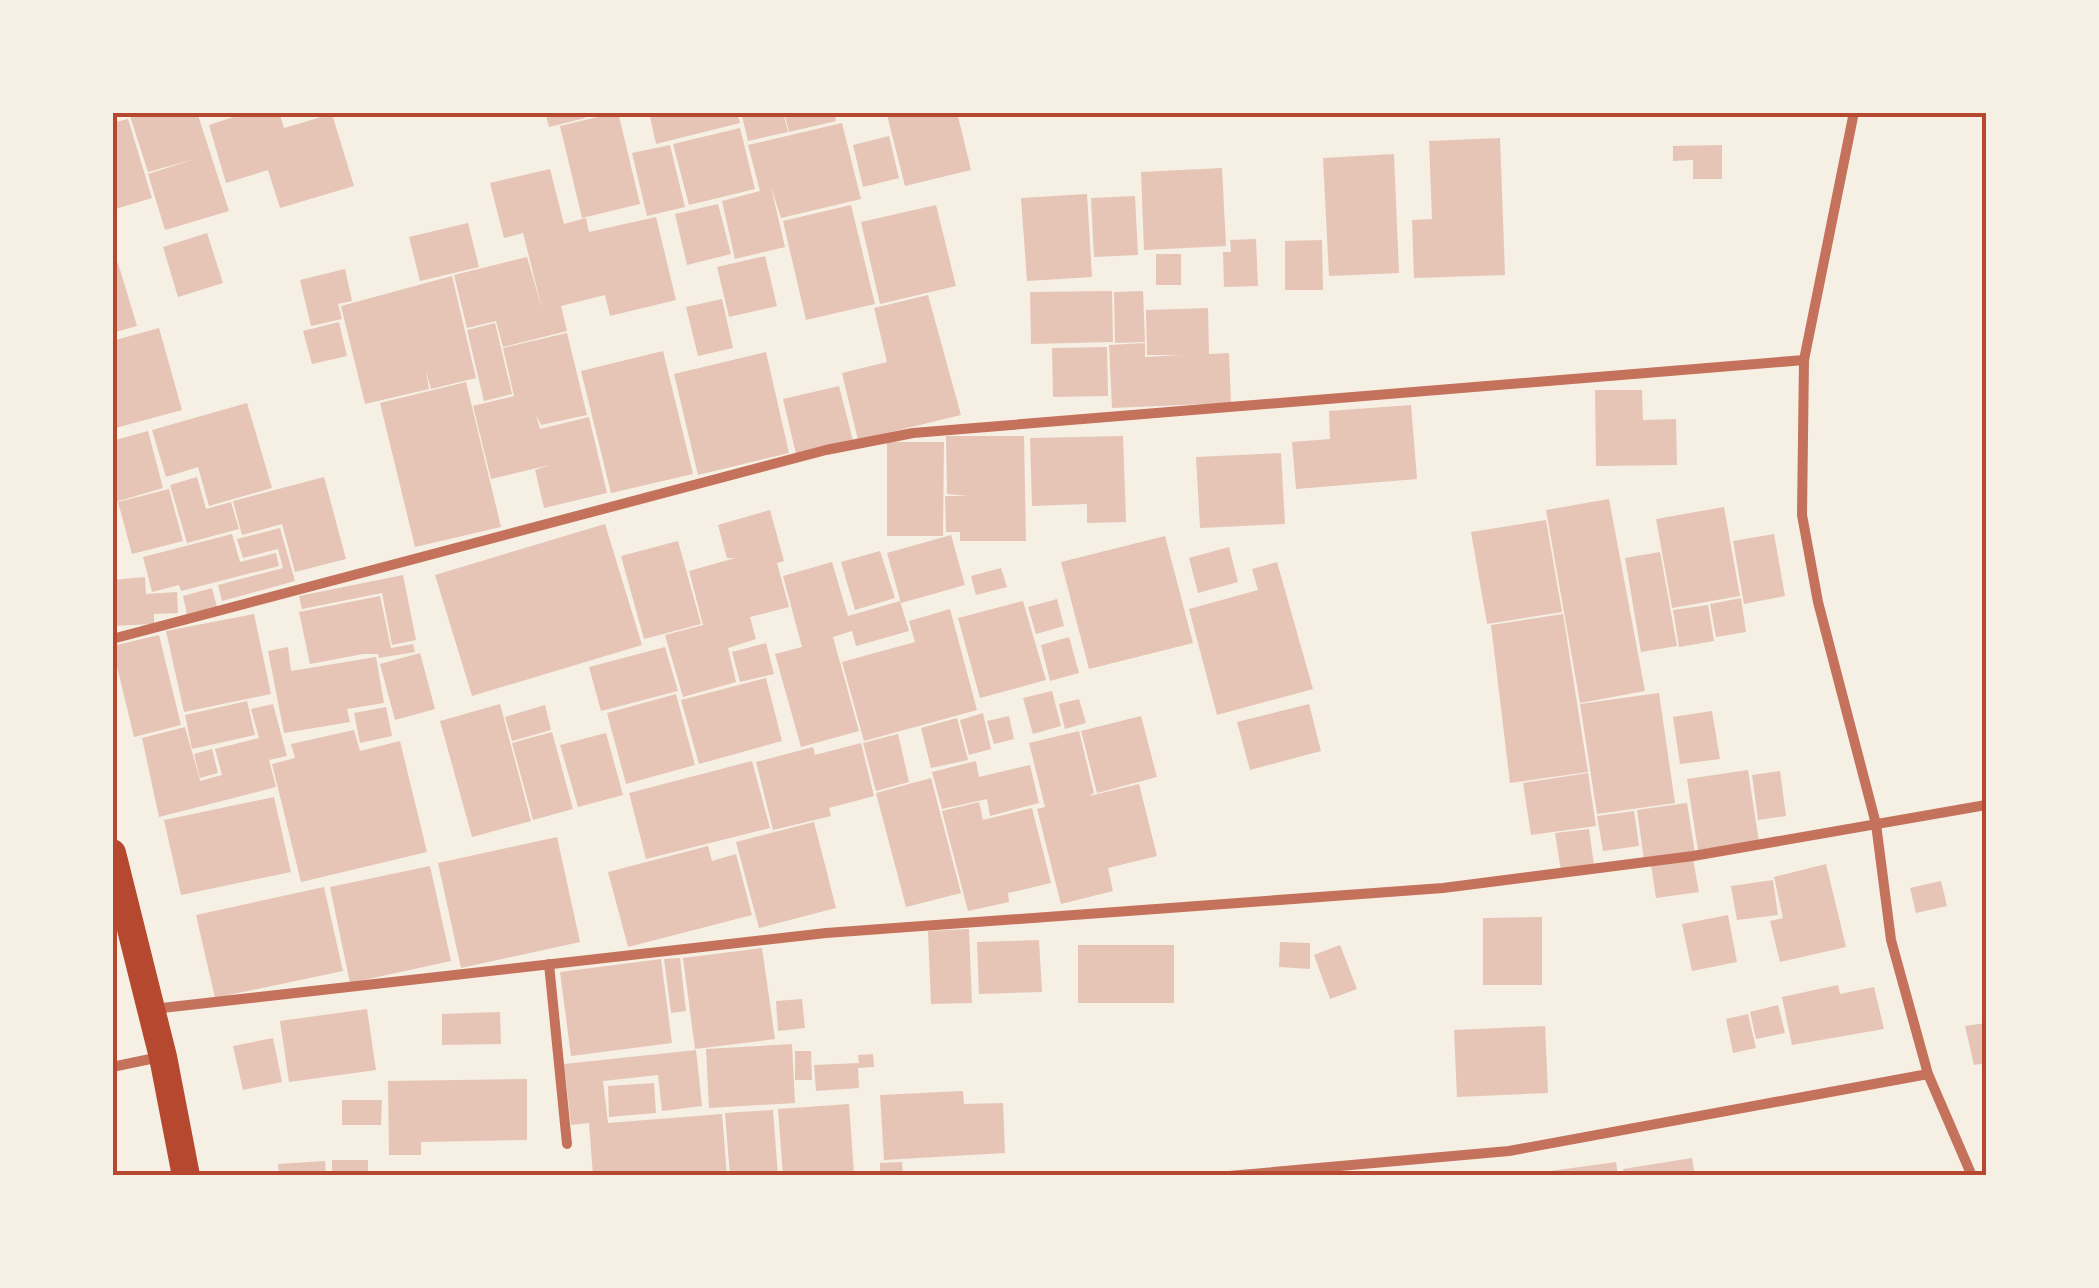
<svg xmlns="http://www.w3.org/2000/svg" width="2099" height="1288" viewBox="0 0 2099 1288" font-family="Commissioner,sans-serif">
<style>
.building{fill:#e6c5b7}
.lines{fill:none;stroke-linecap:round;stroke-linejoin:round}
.minor{stroke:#c5725c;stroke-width:10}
.trunk{stroke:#b5482f;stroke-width:28}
.neatline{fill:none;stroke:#b5482f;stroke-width:4}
</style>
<rect width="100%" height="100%" fill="#f6efe4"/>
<path class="building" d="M142,112H197L229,211L165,230L148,174L195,159L148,172L130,116Z
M249,112H279L284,128L332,114L354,186L280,208L268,170L226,183L209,125Z
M545,112H583L585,118L549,127Z
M618,112L640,204L582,218L560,126Z
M649,112H737L740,123L656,144Z
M741,112H783L788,132L748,141Z
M784,112H834L836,121L789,132Z
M896,112H957L971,170L905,186L887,115Z
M128,119L152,198L112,210V123Z
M842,123L861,199L781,218L771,187L785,247L735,259L722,201L760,191L748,145Z
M740,128L755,189L689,205L673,144Z
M889,136L899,178L863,187L853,145Z
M1500,138L1505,275L1414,278L1412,220L1432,219L1429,141Z
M670,145L685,207L647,216L632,153Z
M1722,145V179H1693V160L1673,161V146Z
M1394,154L1399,273L1329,276L1323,158Z
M1222,168L1226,246L1144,250L1141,172Z
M550,169L564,224L586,218L589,232L656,217L676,300L610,316L605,295L561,306L567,331L503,347L496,321L467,328L454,275L527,257L543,312L523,233L504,238L490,183Z
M1087,194L1092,277L1027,281L1021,198Z
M1135,196L1138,255L1094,257L1091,198Z
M718,204L731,254L687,265L675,214Z
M851,205L875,304L806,320L783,221Z
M936,205L956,286L880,304L861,222Z
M468,223L479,267L420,281L409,237Z
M207,233L223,283L178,297L163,247Z
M1256,239L1258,286L1224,287L1223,252H1231L1230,240Z
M1322,240L1323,290H1285V241Z
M1156,254H1181V285H1156Z
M765,256L777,306L729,317L717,267Z
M118,263L137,326L112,333V265Z
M345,269L352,301L338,304L342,319L311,326L300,280Z
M452,276L476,378L431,389L426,371L429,389L365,404L341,306Z
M1112,291L1113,342L1031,344L1030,292Z
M1143,291L1145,342L1115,343L1114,292Z
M928,295L961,415L858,440L842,373L887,362L874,308Z
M722,299L733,348L698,356L686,307Z
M1208,308L1209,354L1229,353L1231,403L1112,408L1109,345L1145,343V357L1182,355H1147L1146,310Z
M339,322L347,356L312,364L303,331Z
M495,323L512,394L484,401L467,330Z
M159,328L182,410L112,429V341Z
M567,333L587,415L541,425L536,414L540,429L589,417L607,493L544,508L535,470L549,465L491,479L473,406L514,396L503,348Z
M1107,347L1108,396L1053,397L1052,348Z
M663,351L693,474L611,493L581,371Z
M766,352L789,453L698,475L674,374Z
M466,382L501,527L415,547L380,403Z
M839,386L853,441L796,454L783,399Z
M1595,390H1642L1643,420L1676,419L1677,465L1596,466Z
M247,403L272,488L209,506L198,467L166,477L152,430Z
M1411,405L1417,479L1296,489L1292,442L1330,439L1329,411Z
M148,431L163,488L112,503V441Z
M946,436H1024L1026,541H960V532H946L945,496H968L947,494Z
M1123,436L1126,522L1087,523V504L1032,506L1030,438Z
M887,442H944L943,536H887Z
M1281,453L1285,524L1200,528L1196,457Z
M197,477L206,509L231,502L239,529L187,543L170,485Z
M324,477L346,559L295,572L282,524L242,535L233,501Z
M169,489L183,541L132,554L118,502Z
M1609,499L1645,691L1580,703L1546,510Z
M1724,507L1740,596L1672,608L1656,519Z
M770,510L784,561L777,563L789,607L750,617L756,639L728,648L736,682L683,697L665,635L703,625L689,571L735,558H727L718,525Z
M1546,520L1562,612L1487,624L1471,532Z
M605,524L642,645L472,696L435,575Z
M280,528L295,581L222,601L218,585L283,568L278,549L243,558L237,539Z
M232,534L240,562L276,553L279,566L181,591L179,585L152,592L143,557Z
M1774,534L1785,596L1744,604L1733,541Z
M951,535L965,585L901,603L887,553Z
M1165,536L1193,643L1089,669L1061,562Z
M678,541L701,624L644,639L621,556Z
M1229,547L1238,582L1198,593L1189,558Z
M880,551L895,598L855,610L841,562Z
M1660,552L1677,646L1641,652L1625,558Z
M832,562L848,616L900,601L909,631L856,646L852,631L833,637L859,731L801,747L775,654L802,647L783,576Z
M1277,562L1313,689L1217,715L1189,609L1258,590L1252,569Z
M1001,568L1007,587L976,595L971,576Z
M403,575L416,640L392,645L382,593L302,609L299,596Z
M145,577L146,594L177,592L178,613L154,614V624L112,626V580Z
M212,588L217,607L187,614L183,596Z
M380,596L391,648L413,644L415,652L379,658L378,654H363L310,664L299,612Z
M1741,598L1746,632L1716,637L1710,604Z
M1057,599L1064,626L1036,634L1028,607Z
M1023,601L1046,680L980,698L958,618Z
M1708,605L1714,641L1679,647L1673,610Z
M950,609L977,710L864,741L842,662L915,642L909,621Z
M254,614L271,694L184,712L166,631Z
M1563,614L1588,772L1510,783L1491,625Z
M159,635L181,725L134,737L112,646Z
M1069,637L1079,673L1050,681L1041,645Z
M766,643L774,674L740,682L732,652Z
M288,647L291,671L376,657L384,703L347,709L350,722L284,733L268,651Z
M665,647L678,691L601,711L589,667Z
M420,653L435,709L395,720L380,664Z
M766,678L782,741L699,764L681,700Z
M1052,691L1061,726L1033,734L1023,698Z
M1659,693L1675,803L1597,814L1580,704Z
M676,694L695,765L626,784L607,713Z
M1079,699L1086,723L1065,729L1059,704Z
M247,701L255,735L192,749L185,715Z
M273,704L287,756L269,760L276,787L159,817L142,738L185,727L204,794L200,781L222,775L215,749L259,738L251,709Z
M500,704L531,821L472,837L440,721Z
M1309,704L1321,751L1250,770L1237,722Z
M545,705L551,730L512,741L505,717Z
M386,707L392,736L360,743L354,713Z
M1712,711L1720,759L1680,764L1673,717Z
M983,713L991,749L969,755L960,720Z
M1009,716L1014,739L994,744L987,721Z
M1141,716L1157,777L1097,793L1081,731Z
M957,718L968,760L931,768L921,728Z
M354,730L360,751L400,741L427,852L301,882L272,764L295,758L291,744Z
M1079,731L1094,793L1089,796L1139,784L1157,856L1108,868L1113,891L1061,904L1037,809L1045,807L1029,743Z
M552,732L573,809L533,820L512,743Z
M606,733L623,795L578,807L560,745Z
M898,734L909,782L876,791L863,743Z
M861,743L874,796L829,808L831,816L773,830L756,762L813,747L815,755Z
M212,749L218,773L200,778L194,754Z
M752,761L770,828L646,859L629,793Z
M976,761L979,777L1030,765L1039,803L990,816L987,799L942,809L932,772Z
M1748,770L1759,842L1698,850L1687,779Z
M1780,771L1786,816L1758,820L1752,775Z
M1588,773L1596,826L1531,835L1523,783Z
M931,778L961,893L906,907L876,793Z
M274,797L291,872L181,895L164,820Z
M979,802L983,820L1032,808L1051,883L1008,893L1009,902L968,911L942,811Z
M1687,803L1695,853L1644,860L1637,810Z
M1634,811L1639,846L1603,851L1597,816Z
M814,822L836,908L759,928L736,842Z
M1589,829L1594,866L1561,871L1555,833Z
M557,837L580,942L461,968L438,863Z
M708,846L712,861L736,854L752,915L628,947L608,872Z
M1693,859L1699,892L1656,898L1651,865Z
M1826,864L1846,947L1780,962L1770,921L1783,918L1774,877Z
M430,866L451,961L350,983L330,887Z
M1773,880L1778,915L1737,920L1731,886Z
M1941,881L1947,906L1916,913L1910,888Z
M324,887L343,971L215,998L196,915Z
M1728,915L1737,962L1692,971L1682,924Z
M1542,917V985H1483V918Z
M969,929L972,1003L931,1004L928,931Z
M1039,940L1042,992L979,994L977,942Z
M1280,942L1310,943V969L1279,967Z
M1078,945H1174V1003H1078Z
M1340,945L1357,989L1330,999L1314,955Z
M762,948L775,1039L695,1049L683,958Z
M680,958L686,1011L671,1013L664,959Z
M661,959L672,1043L571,1056L560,972Z
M1838,985L1840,994L1874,987L1884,1029L1792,1045L1782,997Z
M802,999L805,1028L778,1031L776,1001Z
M1778,1005L1785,1033L1756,1039L1750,1012Z
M367,1009L376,1070L289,1082L280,1021Z
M500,1012L501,1044L442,1045V1014Z
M1748,1014L1756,1048L1733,1053L1726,1019Z
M1986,1023V1063L1974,1065L1965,1026Z
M1545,1026L1548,1093L1457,1097L1454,1030Z
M273,1038L282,1082L243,1090L233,1046Z
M792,1044L795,1103L709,1108L706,1049Z
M696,1050L702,1106L662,1111L658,1075L603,1081L608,1123L722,1114L727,1176H593L589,1123L571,1125L564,1064Z
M795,1051H811L812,1080H795Z
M873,1054L874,1067L858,1068L859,1088L816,1091L814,1065L859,1063L858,1055Z
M527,1079V1140L421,1142V1155H389L388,1081Z
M654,1083L656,1113L609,1117L608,1086Z
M963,1091L964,1104L1003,1103L1005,1153L884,1160L880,1095Z
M342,1100H382L381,1125H342Z
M849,1104L854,1174L783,1176L778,1109Z
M773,1110L778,1176H730L725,1113Z
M1692,1158L1695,1176H1625L1623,1169Z
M332,1160H368V1176H332Z
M325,1161L326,1176H279L278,1164Z
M902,1162L903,1176H880V1163Z
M1616,1162L1618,1176H1537L1536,1173Z"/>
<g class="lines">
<path class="minor" d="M1854,112L1804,360L1802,515L1818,602L1876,824L1891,940L1928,1074L1972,1176
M112,639L826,450L913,433L1804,360
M549,964L567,1144
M153,1009L826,933L1443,888L1693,856L1986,805
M112,1067L160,1057
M1229,1176L1509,1151L1928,1074"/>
<path class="trunk" d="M112,853L163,1057L186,1176"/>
</g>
<rect width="2099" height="1288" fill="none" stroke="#f6efe4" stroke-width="230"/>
<rect x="115" y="115" width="1869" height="1058" class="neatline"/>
</svg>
